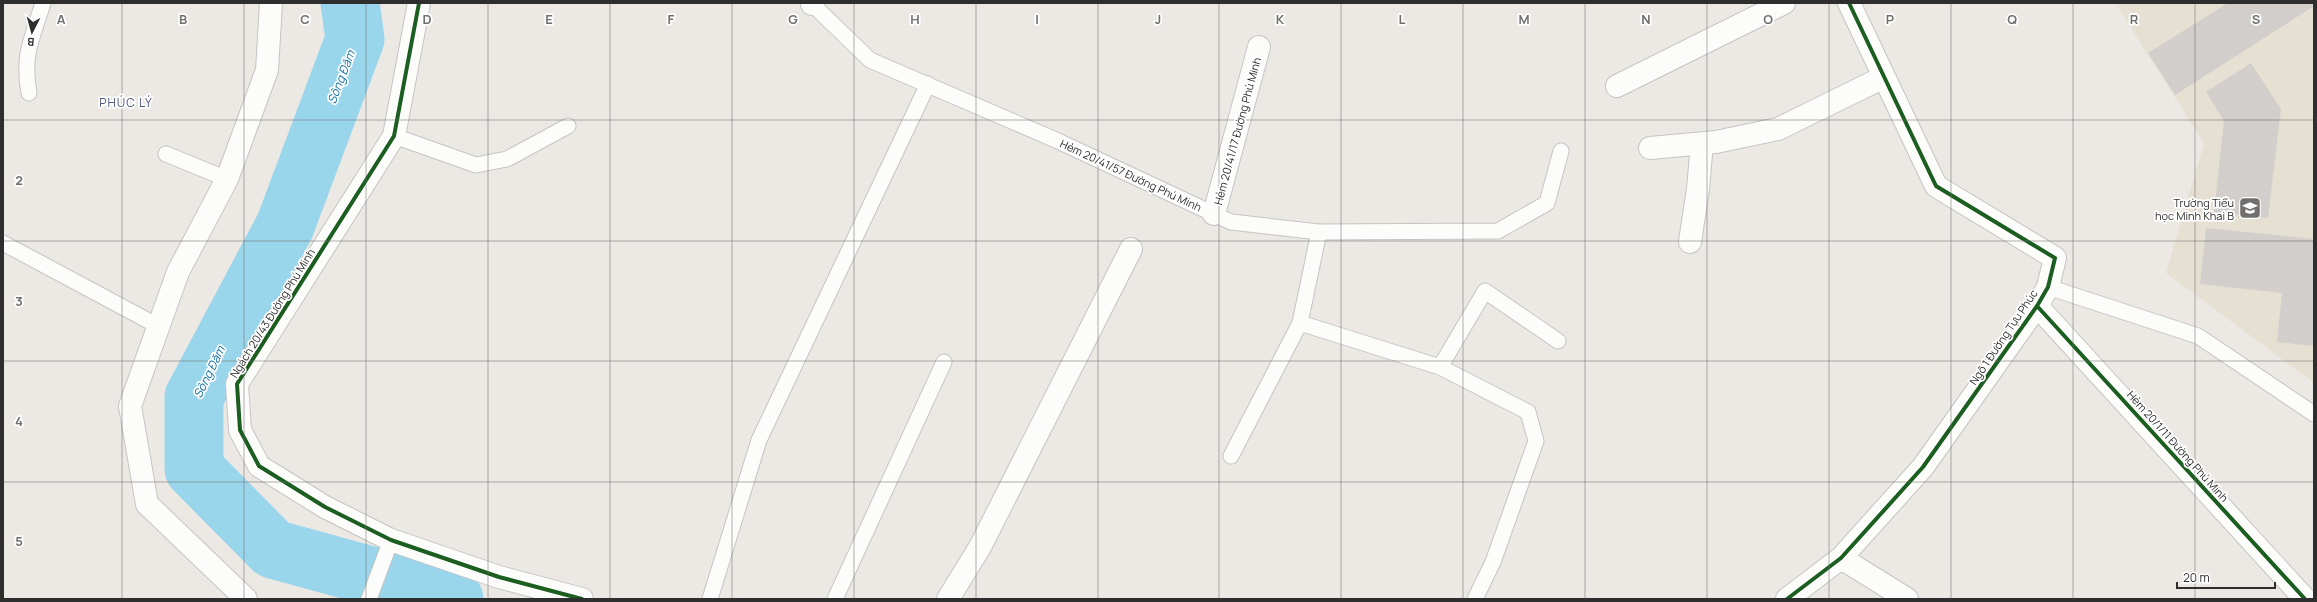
<svg xmlns="http://www.w3.org/2000/svg" width="2317" height="602" viewBox="0 0 2317 602" font-family="Manrope,sans-serif">
<style>
.education{fill:#e6e0d3}
.lines{fill:none;stroke-linecap:round;stroke-linejoin:round}
.river{stroke:#99d6ec;stroke-width:59}
.building{fill:#d1cecb}
.service-casing{stroke:#c5c4c5;stroke-width:17}
.minor-casing{stroke:#c5c4c5;stroke-width:24}
.service{stroke:#fcfcfb;stroke-width:15}
.minor{stroke:#fcfcfb;stroke-width:22}
.cycleway-casing{stroke:#fff;stroke-width:6}
.cycleway{stroke:#1b5e20;stroke-width:4}
.grid{fill:none;stroke:#706f6e;stroke-width:1;stroke-opacity:0.55}
.labels{text-anchor:middle;dominant-baseline:central;stroke-width:3.5;stroke-linejoin:round;paint-order:stroke}
.street-label{font-size:11px;fill:#2e2e2e;stroke:#fff}
.poi-label{font-size:11px;fill:#2e2e2e;stroke:#fff;text-anchor:end}
.water-label{font-size:12px;font-style:italic;fill:#0d6fa3;stroke:#fff}
.neighbourhood-label{font-size:12px;letter-spacing:1px;fill:#4d5680;stroke:#fff}
.grid-label{font-size:13px;text-anchor:middle;font-weight:bold;fill:#706f6e;stroke:#fff;stroke-width:3.5;stroke-linejoin:round;paint-order:stroke}
</style>
<rect width="100%" height="100%" fill="#ece8e4"/>
<path class="education" d="M2115,3H2314V383L2166,273L2204,143Z"/>
<g class="lines">
<path class="river" d="M350,3L355,39L285,226L194,397V469L273,549L454,599"/>
</g>
<path class="building" d="M2228,3H2314V6L2175,95L2148,53Z
M2251,63L2281,109L2268,218L2214,212L2224,121L2206,92Z
M2206,228L2314,239V346L2277,342L2282,293L2200,284Z"/>
<g class="lines">
<g class="service-casing">
<path id="service" d="M811,3L870,60L1058,141L1231,222L1319,232L1498,231L1547,203L1561,151
M29,93C22,55 32,39 43,3
M394,136L476,165L507,159L568,126
M166,154L227,179
M3,243L158,326
M2048,287L2198,336L2314,414
M1300,323L1319,232
M1440,367L1485,291L1558,341
M1231,456L1300,323L1440,367L1528,412L1536,441L1493,562L1475,599
M369,599L391,540
M710,599L759,440L928,84
M835,599L944,362"/>
</g>
<g class="minor-casing">
<path id="minor" d="M419,3L394,136L237,384L240,430L259,466L325,507L391,540L499,577L582,599
M812,4L813,3
M1617,86L1784,3
M1650,148L1716,142L1778,129L1884,77
M1214,214L1259,47
M1690,242L1698,189L1702,143
M2037,306L2305,599
M1841,558L1907,599
M246,599L147,504L130,406L178,272L227,179L267,70L271,3
M948,599L980,547L1131,249
M1787,599L1841,558L1923,467L2037,306L2048,287L2055,258L1936,186L1849,3"/>
</g>
<use href="#service" class="service"/>
<use href="#minor" class="minor"/>
<g class="cycleway-casing">
<path id="cycleway" d="M419,3L394,136L237,384L240,430L259,466L325,507L391,540L499,577L582,599
M2037,306L2305,599
M1787,599L1841,558L1923,467L2037,306L2048,287L2055,258L1936,186L1849,3"/>
</g>
<use href="#cycleway" class="cycleway"/>
</g>
<path class="grid" d="M122,3V599M244,3V599M366,3V599M488,3V599M610,3V599M732,3V599M854,3V599M976,3V599M1098,3V599M1219,3V599M1341,3V599M1463,3V599M1585,3V599M1707,3V599M1829,3V599M1951,3V599M2073,3V599M2195,3V599M3,120H2314M3,241H2314M3,361H2314M3,482H2314"/>
<defs>
<g id="school-square" transform="scale(1.15)"><rect x="-9" y="-9" width="18" height="18" rx="4" fill="#706f6e" stroke="#fff"/><path d="M0-5L7-2L0 1L-7-2ZM-4 1L0 2.5L4 1V4Q0 6-4 4Z" fill="#fff"/></g>
</defs>
<g fill-rule="evenodd">
<use href="#school-square" x="2250" y="208"/>
</g>
<g class="labels">
<g class="street-label">
<text transform="translate(1237 131) rotate(-75)">Hẻm 20/41/17 Đường Phú Minh</text>
<text transform="translate(1131 175) rotate(25)">Hẻm 20/41/57 Đường Phú Minh</text>
<text transform="translate(272 313) rotate(-58)">Ngách 20/43 Đường Phú Minh</text>
<text transform="translate(2003 337) rotate(-56)">Ngõ 1 Đường Tựu Phúc</text>
<text transform="translate(2178 446) rotate(48)">Hẻm 20/1/11 Đường Phú Minh</text>
</g>
<g class="poi-label">
<text x="2234" y="202">Trường Tiểu<tspan x="2234" dy="13">học Minh Khai B</tspan></text>
</g>
<g class="water-label">
<text transform="translate(341 77) rotate(-69)">Sông Đăm</text>
<text transform="translate(209 372) rotate(-64)">Sông Đăm</text>
</g>
<g class="neighbourhood-label">
<text x="126" y="102">PHÚC LÝ</text>
</g>
</g>
<g class="grid-label">
<text x="61" y="24">A</text>
<text x="183" y="24">B</text>
<text x="305" y="24">C</text>
<text x="427" y="24">D</text>
<text x="549" y="24">E</text>
<text x="671" y="24">F</text>
<text x="793" y="24">G</text>
<text x="915" y="24">H</text>
<text x="1037" y="24">I</text>
<text x="1158" y="24">J</text>
<text x="1280" y="24">K</text>
<text x="1402" y="24">L</text>
<text x="1524" y="24">M</text>
<text x="1646" y="24">N</text>
<text x="1768" y="24">O</text>
<text x="1890" y="24">P</text>
<text x="2012" y="24">Q</text>
<text x="2134" y="24">R</text>
<text x="2256" y="24">S</text>
<text x="19" y="185">2</text>
<text x="19" y="306">3</text>
<text x="19" y="426">4</text>
<text x="19" y="546">5</text>
</g>
<rect width="2317" height="602" fill="none" stroke="#2e2e2e" stroke-width="8"/>
<g transform="translate(32 32) rotate(186)" stroke="#ffffff" stroke-width="3" paint-order="stroke">
<path d="M0-3L7 15L0 10L-7 15Z" fill="#2e2e2e"/>
<text y="-6" font-size="11" font-weight="bold" text-anchor="middle" fill="#2e2e2e">B</text>
</g>
<path d="M2177 582v6h98v-6" fill="none" stroke="#2e2e2e" stroke-width="2"/>
<text x="2183" y="582" font-size="12" fill="#2e2e2e" stroke="#ffffff" stroke-width="3" paint-order="stroke">20 m</text>
</svg>
